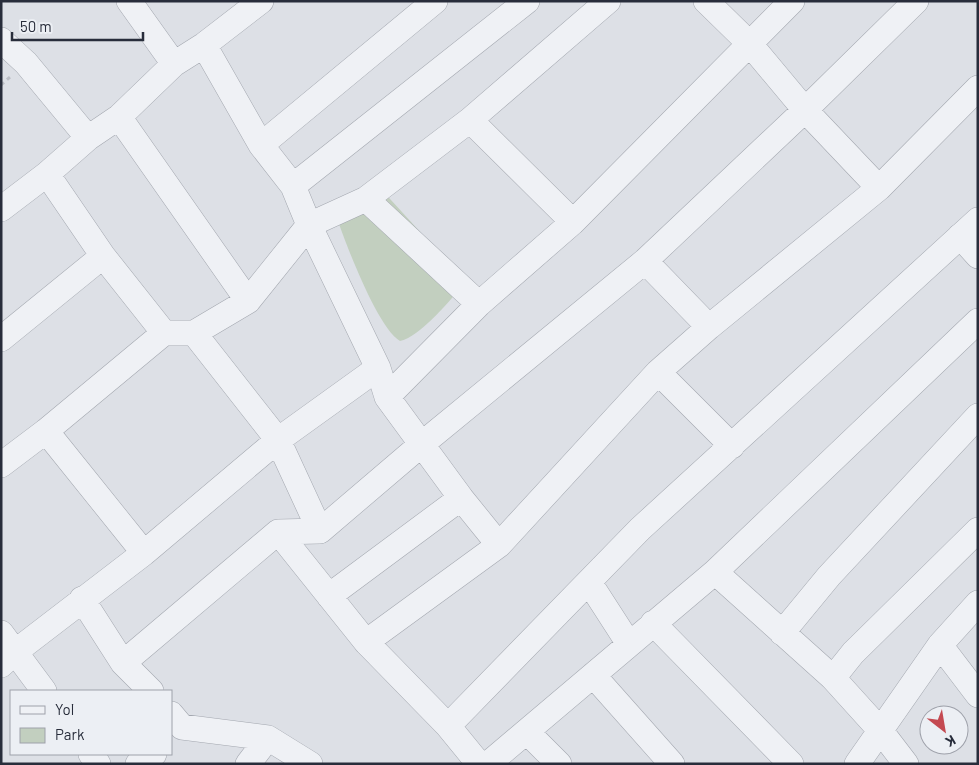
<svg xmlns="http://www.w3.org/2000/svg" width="979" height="765" viewBox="0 0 979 765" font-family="Barlow,sans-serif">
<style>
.green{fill:#c2cfbf}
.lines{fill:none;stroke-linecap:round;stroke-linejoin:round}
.minor-casing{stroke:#a3a7af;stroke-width:26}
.path{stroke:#bbbec5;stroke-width:3;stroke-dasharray:4 4;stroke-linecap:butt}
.minor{stroke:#eff1f5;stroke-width:25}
</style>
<rect width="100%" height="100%" fill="#dde0e6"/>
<path class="green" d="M380,188L466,282C452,298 419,338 400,341C378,328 347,247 338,221Z"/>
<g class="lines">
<g class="minor-casing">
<path id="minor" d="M129,1L174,64
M706,1L749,43L805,110L879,188
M1,40L26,63L88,138
M204,45L261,145L293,186L309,225L378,368L387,397L461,498L499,545
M119,117L248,301
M470,120L573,222
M261,145L435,1
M47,174L103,256L164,333H194L278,440L320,531
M293,186L527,1
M366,199L479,304
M1,209L47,174L88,138L119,117L174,64L204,45L261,1
M960,236L978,256
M645,261L709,327
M194,333L248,301L309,225L366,199L470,120L608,1
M1,339L103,256
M658,372L732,446
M387,397L479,304L573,222L792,1
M46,431L144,553
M1,465L46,431L164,333
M278,532L366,642L448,726L479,764
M715,572L833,678L880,730L906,764
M589,582L629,644
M329,596L461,498
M82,599L123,663L151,691
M653,623L791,764
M1,633L44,691
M782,633L829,576L978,416
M366,642L499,545L658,372L709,327L879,188L978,88
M940,645L978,695
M123,663L278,532L320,531L422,444L645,261L805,110L916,1
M1,665L15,652L144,553L278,440L378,368
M593,675L672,764
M833,678L853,653L978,530
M171,714L182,727L268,738L310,764
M448,726L640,529L978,220
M527,732L559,764
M91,754L98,764
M138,764L154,754
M248,764L268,738
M488,764L715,572L978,321
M857,764L940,645L978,603"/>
</g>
<path class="path" d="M1,85L10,77"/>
<use href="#minor" class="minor"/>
</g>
<rect width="979" height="765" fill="none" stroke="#282d3b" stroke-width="5"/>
<rect x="10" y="690" width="162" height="65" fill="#eceff4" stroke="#9ea1aa"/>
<rect x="20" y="706" width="25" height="8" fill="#eff1f5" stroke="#9ea1aa"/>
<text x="55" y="715" font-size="15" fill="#282d3b">Yol</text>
<rect x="20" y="728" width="25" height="15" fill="#c2cfbf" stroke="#9ea1aa"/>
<text x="55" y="740" font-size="15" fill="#282d3b">Park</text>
<g transform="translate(944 730) rotate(149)"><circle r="24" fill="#eceff4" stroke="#9ea1aa"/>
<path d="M0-4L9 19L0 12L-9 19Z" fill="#c44951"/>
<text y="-8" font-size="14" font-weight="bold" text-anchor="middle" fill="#282d3b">K</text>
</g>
<path d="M12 32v8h131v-8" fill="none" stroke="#282d3b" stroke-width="2.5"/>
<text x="20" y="32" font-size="15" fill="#282d3b" stroke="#eceff4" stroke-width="4" paint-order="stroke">50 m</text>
</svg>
